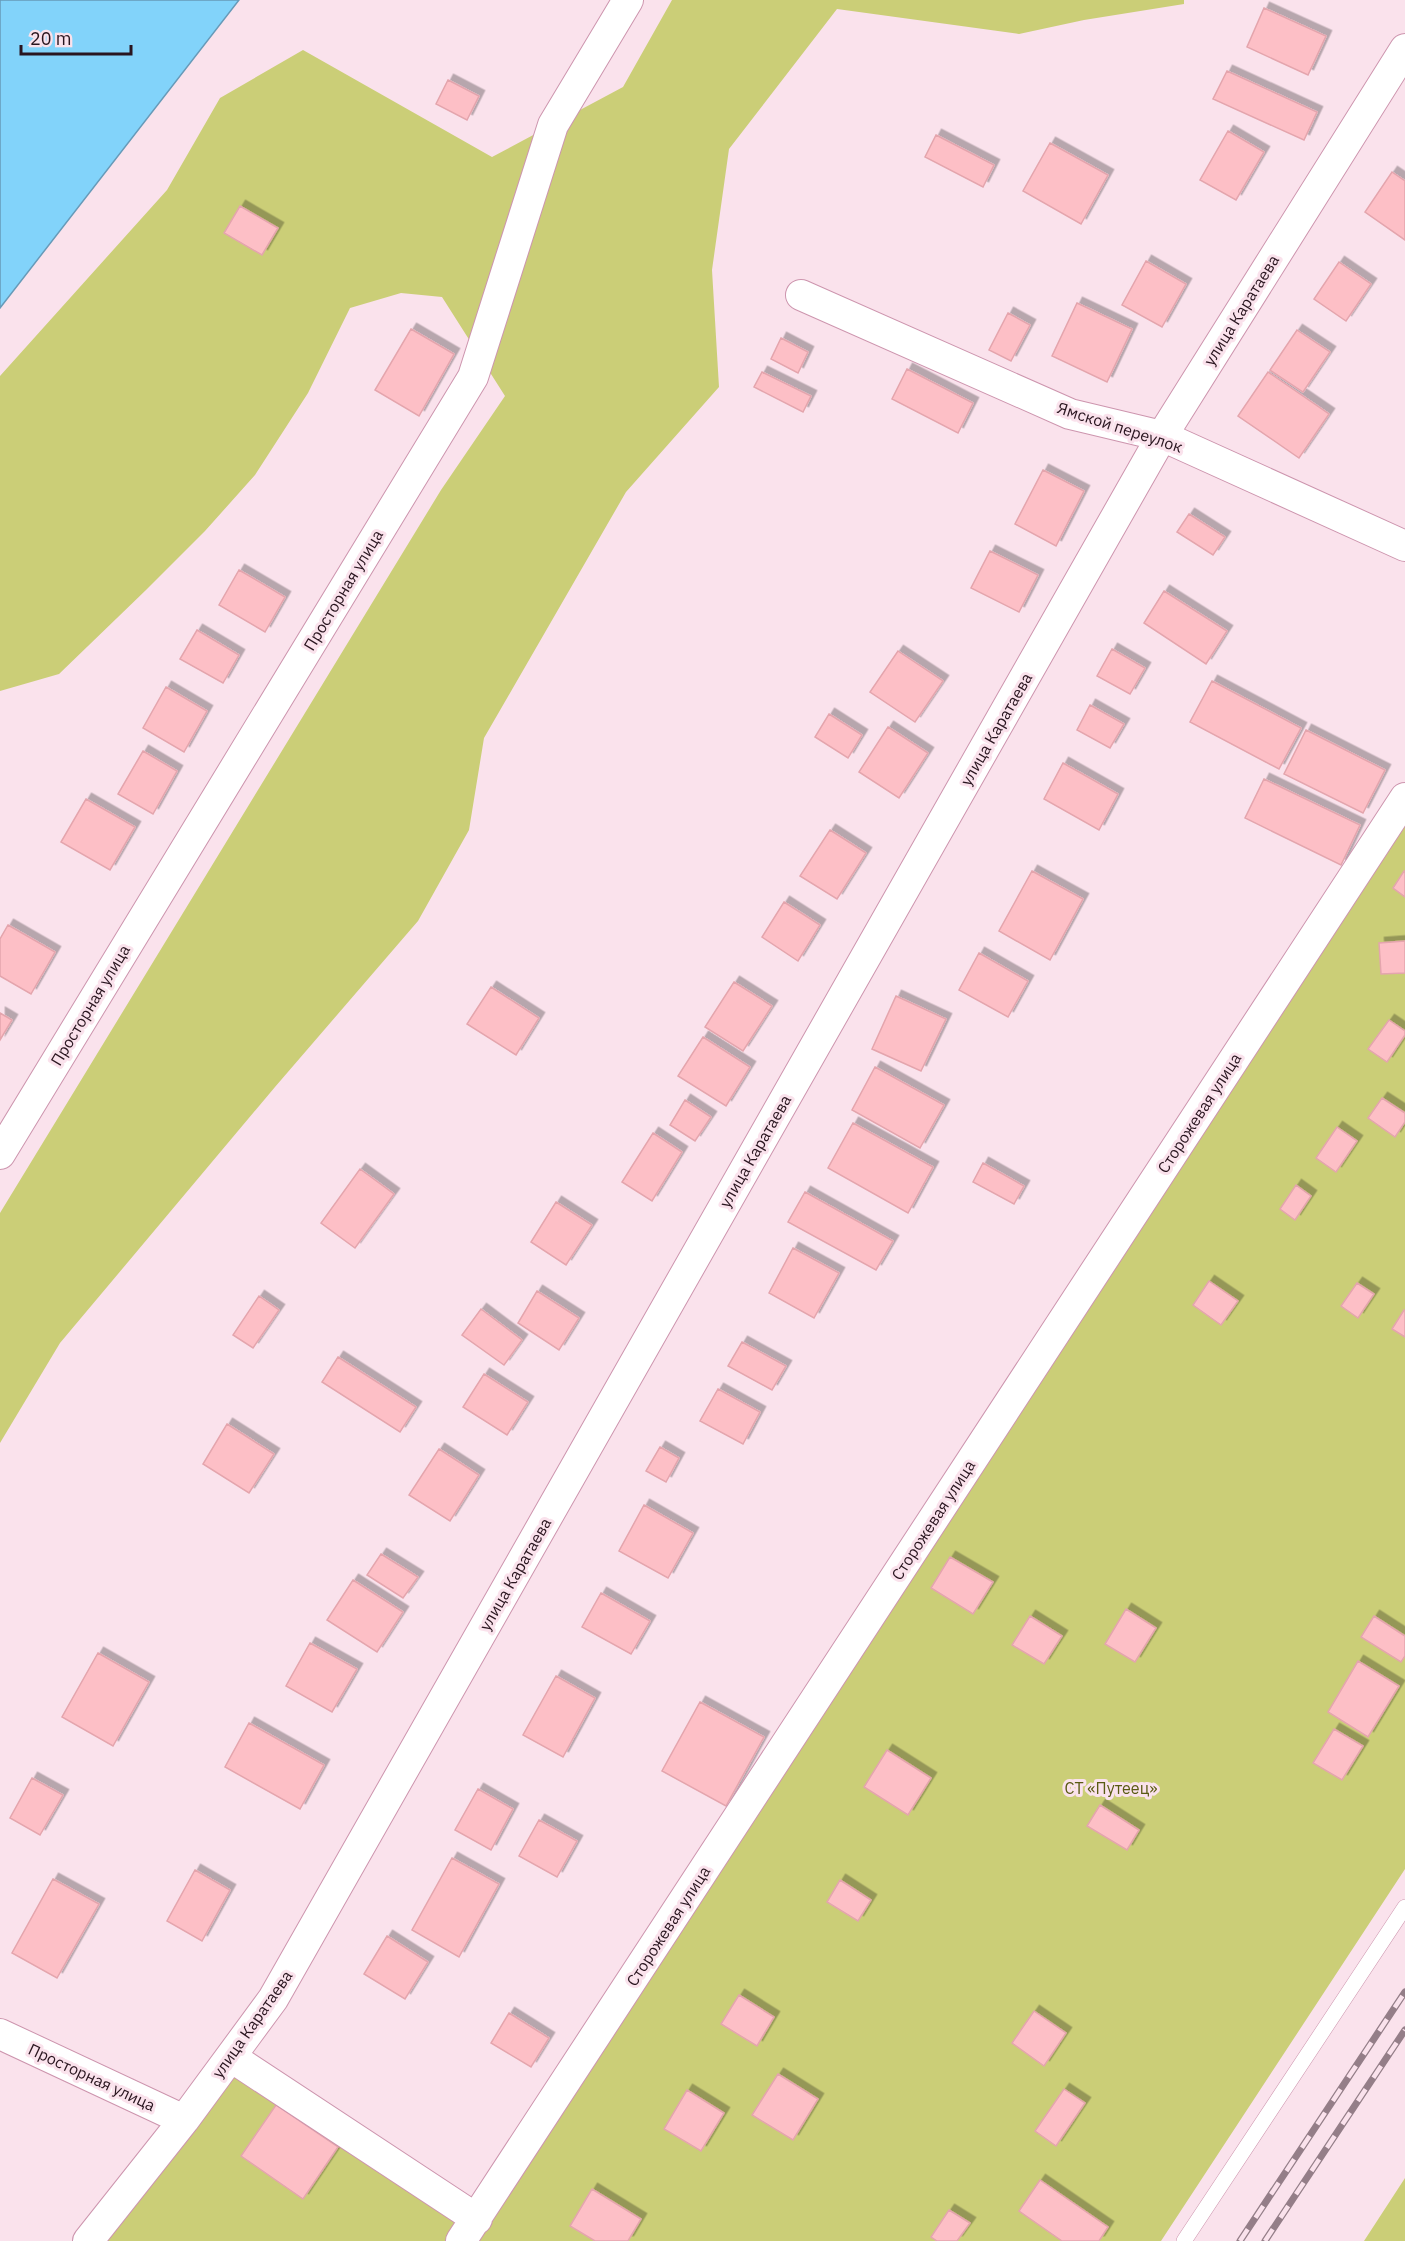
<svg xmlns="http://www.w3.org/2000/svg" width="1405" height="2241" viewBox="0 0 1405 2241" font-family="'IBM Plex Sans',sans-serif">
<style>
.green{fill:#cbce77}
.water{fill:#82d3fa;stroke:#679ab8;stroke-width:1.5}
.building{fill:#fdbfc6;stroke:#e4a5ad;stroke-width:1.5;filter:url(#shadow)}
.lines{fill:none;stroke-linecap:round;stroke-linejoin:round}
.lane-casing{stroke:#cd95ae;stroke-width:16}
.street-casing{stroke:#cd95ae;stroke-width:32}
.lane{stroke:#fff;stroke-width:15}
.street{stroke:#fff;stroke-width:30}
.rail-casing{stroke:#947e88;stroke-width:7}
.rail{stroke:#fae2ec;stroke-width:4.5;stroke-dasharray:14;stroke-linecap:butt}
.labels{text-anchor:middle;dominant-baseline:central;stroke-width:6;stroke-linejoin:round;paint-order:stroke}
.street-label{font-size:16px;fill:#29151f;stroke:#fae2ec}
.park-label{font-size:16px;fill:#595a12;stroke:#fae2ec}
</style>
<defs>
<filter id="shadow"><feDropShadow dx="5.5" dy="-5.5" stdDeviation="0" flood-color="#0004"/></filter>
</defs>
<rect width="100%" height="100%" fill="#fae2ec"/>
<path class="green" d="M672,0H1184V4L1084,20L1019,34L837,9L729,149L712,270L719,387L626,492L484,738L469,830L418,921L275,1087L60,1343L0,1443V1213L441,490L505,396L442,297L401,293L350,308L308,393L255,475L205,531L146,590L59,674L0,691V376L167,190L220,98L303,50L492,157L623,87Z
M1405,807V1869L1161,2241H91L219,2057L483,2219Z
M1405,2178V2241H1364Z"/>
<path class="water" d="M0,0H239L0,308Z"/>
<path class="building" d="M1264,8L1326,36L1308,75L1247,47Z
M1227,71L1317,112L1304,140L1213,99Z
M448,80L479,96L467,120L436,104Z
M1228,131L1264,152L1236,200L1200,180Z
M936,135L994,165L983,187L925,157Z
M1050,143L1108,175L1081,224L1023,191Z
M1392,172L1405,181V240L1365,212Z
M240,206L278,228L262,255L224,233Z
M1146,261L1186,284L1162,327L1122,305Z
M1339,262L1371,284L1346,321L1314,299Z
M1077,303L1132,329L1107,382L1052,356Z
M1008,313L1030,325L1011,361L989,350Z
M411,329L454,354L419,416L375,390Z
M1297,330L1330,352L1303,392L1270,370Z
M781,338L808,352L798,373L771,359Z
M907,369L973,403L958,433L892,399Z
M762,372L811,396L803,412L754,387Z
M1268,372L1329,414L1299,458L1238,416Z
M1043,470L1084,491L1056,546L1015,524Z
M1189,514L1225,537L1213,555L1177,532Z
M990,551L1038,575L1019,612L971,588Z
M239,570L285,597L265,632L219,605Z
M1164,591L1227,631L1206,664L1144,623Z
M197,630L239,655L223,683L180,659Z
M1112,649L1145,668L1130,694L1097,676Z
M898,651L943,681L915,722L870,692Z
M1212,681L1301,728L1279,769L1190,722Z
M166,687L207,711L184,752L143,728Z
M1090,705L1124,724L1110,748L1077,730Z
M829,714L862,735L848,758L815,737Z
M888,727L928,753L899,798L859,772Z
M1306,730L1385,770L1363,813L1284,774Z
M143,751L177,771L153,814L118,794Z
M1063,763L1118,794L1099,830L1044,799Z
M1264,779L1360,825L1341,865L1245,818Z
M86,799L135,827L110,870L61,842Z
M830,830L866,853L837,899L800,876Z
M1032,871L1083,899L1050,960L999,931Z
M1404,871H1405V897L1393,888Z
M784,902L820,925L798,961L762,937Z
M8,925L55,952L31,994L0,976V939Z
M1405,941V973L1381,974L1379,943Z
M979,953L1028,981L1008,1017L959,990Z
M734,982L772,1006L743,1051L705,1027Z
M491,987L539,1018L516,1055L467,1024Z
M896,996L946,1019L921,1071L872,1049Z
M0,1013L12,1020L0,1040Z
M1389,1020L1405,1031V1035L1387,1062L1368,1049Z
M703,1037L750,1067L726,1106L678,1076Z
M875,1067L944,1105L920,1148L852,1110Z
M1382,1098L1405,1113V1122L1395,1137L1368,1118Z
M685,1100L711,1117L695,1141L670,1125Z
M853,1123L933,1167L908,1213L828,1168Z
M1337,1127L1357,1141L1336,1172L1316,1158Z
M653,1133L682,1152L652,1201L622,1182Z
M983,1163L1024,1186L1014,1204L973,1182Z
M360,1169L394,1194L355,1248L321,1223Z
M1296,1185L1311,1196L1295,1220L1280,1209Z
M805,1192L893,1241L876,1270L788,1222Z
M556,1202L592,1225L566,1265L531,1242Z
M793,1248L839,1273L814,1318L769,1293Z
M1209,1281L1238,1301L1221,1325L1193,1305Z
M1357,1283L1374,1294L1358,1318L1341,1306Z
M537,1291L579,1318L559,1350L518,1323Z
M259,1296L279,1310L253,1348L233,1335Z
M481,1309L522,1340L504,1365L462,1335Z
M1404,1310L1405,1311V1337L1392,1329Z
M742,1342L786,1366L772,1390L728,1366Z
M338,1357L416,1407L400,1432L322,1382Z
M484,1374L528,1402L507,1435L463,1407Z
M718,1389L760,1412L743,1444L700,1421Z
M227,1424L274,1454L249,1493L203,1464Z
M660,1447L679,1458L666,1482L646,1471Z
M439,1449L479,1475L450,1521L409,1495Z
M644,1505L693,1533L668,1578L619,1551Z
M381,1554L418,1577L403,1598L367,1575Z
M950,1557L993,1582L973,1614L931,1588Z
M353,1580L403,1612L377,1652L327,1620Z
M601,1593L650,1621L631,1654L582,1627Z
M1126,1609L1156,1628L1135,1662L1105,1644Z
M1030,1616L1062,1636L1044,1664L1012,1645Z
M1374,1616L1405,1636V1656L1401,1662L1361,1637Z
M310,1643L357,1669L332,1712L286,1686Z
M98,1653L149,1682L113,1746L62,1717Z
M1358,1661L1399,1686L1368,1737L1328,1712Z
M556,1676L595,1698L563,1757L523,1735Z
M700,1702L764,1737L726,1806L662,1771Z
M249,1723L324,1765L300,1809L225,1767Z
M1334,1729L1363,1746L1342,1780L1313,1763Z
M887,1750L931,1778L908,1815L864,1787Z
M32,1778L63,1795L40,1835L10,1818Z
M478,1789L513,1809L491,1850L455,1830Z
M1100,1805L1139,1830L1127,1850L1087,1826Z
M539,1820L577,1841L557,1877L519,1856Z
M452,1858L499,1884L459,1957L412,1930Z
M195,1870L230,1890L202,1941L167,1921Z
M53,1879L99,1904L57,1978L12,1953Z
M840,1880L871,1900L858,1921L827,1902Z
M387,1936L428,1962L405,1999L364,1974Z
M739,1995L774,2017L757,2046L721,2024Z
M1034,2011L1066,2033L1044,2066L1012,2043Z
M509,2013L549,2038L531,2067L491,2043Z
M778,2074L818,2099L793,2140L752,2115Z
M1064,2089L1085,2103L1056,2146L1035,2131Z
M687,2090L724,2113L701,2151L664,2129Z
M276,2105L338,2147L303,2199L241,2156Z
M1040,2180L1108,2227L1099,2241H1062L1019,2211Z
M592,2189L641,2219L628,2241H595L570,2226Z
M949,2210L970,2223L957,2241H937L931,2237Z"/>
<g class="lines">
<g class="lane-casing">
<path id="lane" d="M1184,2241L1405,1907"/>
</g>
<g class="street-casing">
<path id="street" d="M801,295L1070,414L1162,436L1405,546
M0,1154L473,377L553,125L628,0
M0,2034L184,2120
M231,2057L477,2219
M88,2241L184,2120L273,1999L1162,436L1405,49
M461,2241L1405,798"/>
</g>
<use href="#lane" class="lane"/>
<use href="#street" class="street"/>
<g class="rail-casing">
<path id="rail" d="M1240,2241L1405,1992
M1265,2241L1405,2030"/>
</g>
<use href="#rail" class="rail"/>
</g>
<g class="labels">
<g class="street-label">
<text transform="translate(1241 310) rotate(-58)">улица Каратаева</text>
<text transform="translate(1120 427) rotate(18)">Ямской переулок</text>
<text transform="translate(343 590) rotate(-59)">Просторная улица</text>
<text transform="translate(996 729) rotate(-60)">улица Каратаева</text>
<text transform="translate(90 1005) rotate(-59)">Просторная улица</text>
<text transform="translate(1199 1113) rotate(-57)">Сторожевая улица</text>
<text transform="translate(755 1151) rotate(-60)">улица Каратаева</text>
<text transform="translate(933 1520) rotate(-57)">Сторожевая улица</text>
<text transform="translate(515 1574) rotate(-60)">улица Каратаева</text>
<text transform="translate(668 1926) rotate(-57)">Сторожевая улица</text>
<text transform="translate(252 2024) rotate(-55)">улица Каратаева</text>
<text transform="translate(92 2077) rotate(25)">Просторная улица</text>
</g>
<g class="park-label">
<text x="1111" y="1788">СТ «Путеец»</text>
</g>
</g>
<path d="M21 45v9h110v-9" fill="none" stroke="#29151f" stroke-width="3"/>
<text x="30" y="45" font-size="18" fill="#29151f" stroke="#fae2ec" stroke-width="4.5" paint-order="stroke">20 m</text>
</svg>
